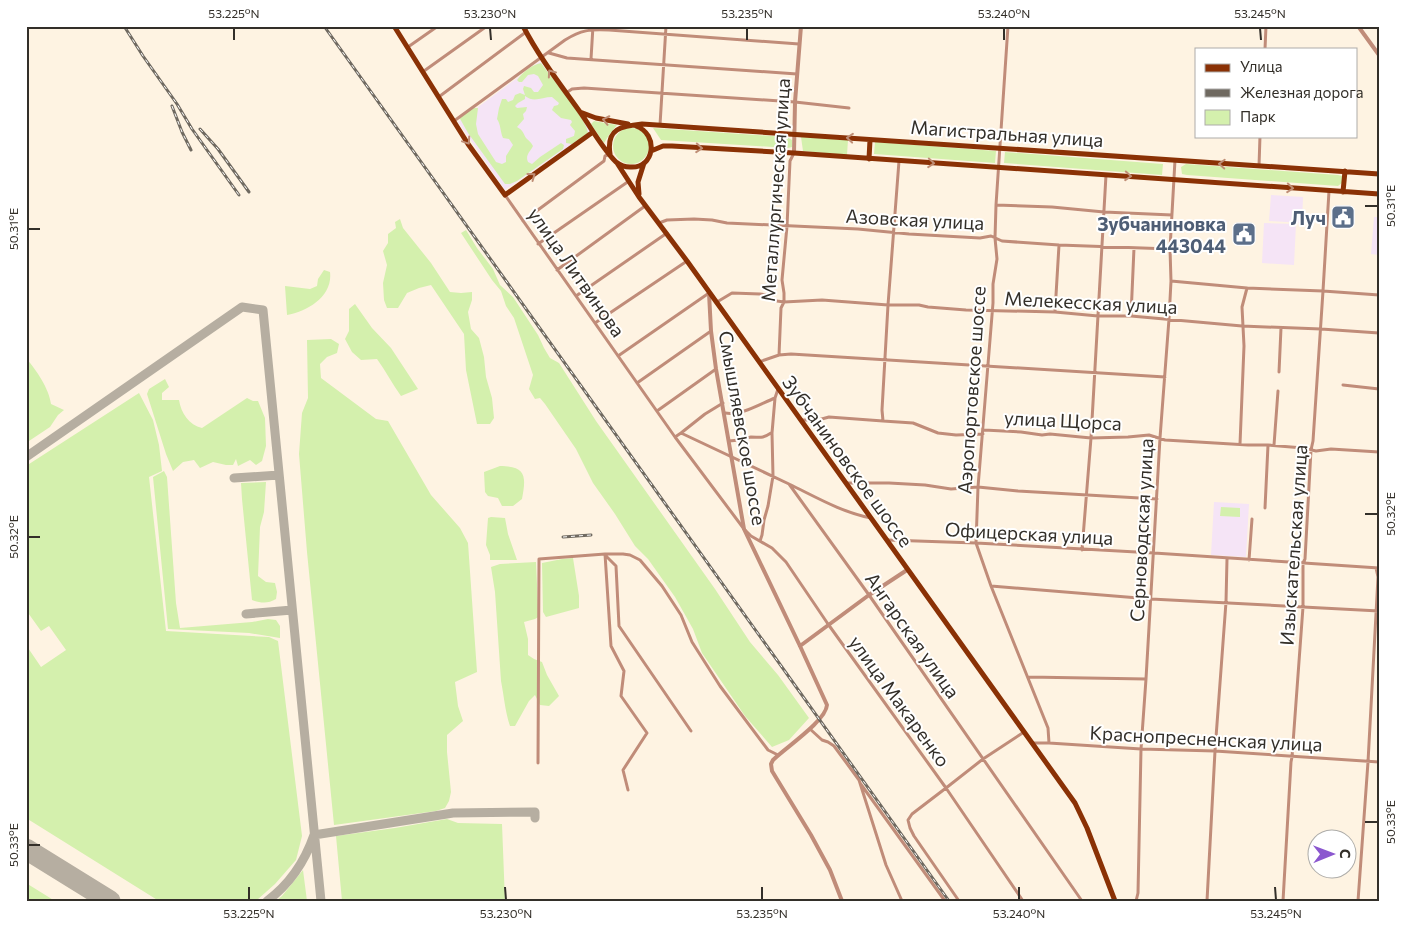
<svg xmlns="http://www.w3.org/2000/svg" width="1405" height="927" viewBox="0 0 1405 927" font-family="Commissioner,sans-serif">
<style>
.education{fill:#f5e4f6}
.green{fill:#d4f0ad}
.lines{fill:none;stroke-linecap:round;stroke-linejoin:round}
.taxiway{stroke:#b6aea1;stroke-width:9}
.runway{stroke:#b6aea1;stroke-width:21}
.minor{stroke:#c08c79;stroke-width:3}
.tertiary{stroke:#c08c79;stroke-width:4}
.primary{stroke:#8a3105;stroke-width:5}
.rail-casing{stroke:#6f6960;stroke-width:3}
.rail{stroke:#fff;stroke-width:1;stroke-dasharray:4;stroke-linecap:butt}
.oneway{stroke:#bf8e76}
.ticks{fill:none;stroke:#332f29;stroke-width:2}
.labels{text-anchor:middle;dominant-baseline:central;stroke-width:4;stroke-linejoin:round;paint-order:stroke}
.street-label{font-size:19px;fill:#332f29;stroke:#fff}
.service-label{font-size:19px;font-weight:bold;fill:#4e5e75;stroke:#fff;text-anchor:end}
.neatline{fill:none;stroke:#332f29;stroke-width:2}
.ticks-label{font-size:12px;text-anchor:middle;fill:#332f29}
</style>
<rect width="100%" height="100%" fill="#fef3e2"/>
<path class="education" d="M540,61L591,131L505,190L458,122Z
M1271,195L1303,197L1302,223L1269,221Z
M1374,217H1379V255L1371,254Z
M1264,223L1296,224L1294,265L1262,263Z
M1214,502L1249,504L1246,557L1211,555Z"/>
<path class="green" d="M541,63C550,76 588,121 588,133L572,144L566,143V139L574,136L575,131L570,125L572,122L571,120L561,118L552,110L554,106L558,105L559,103L552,97C542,97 534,103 525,96V99L518,103L515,106L517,108L527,107L526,111L523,114L524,119L517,127C523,130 523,133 526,138C529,141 531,142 533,146C530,152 525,155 528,162L532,164L540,157L561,143L564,145L563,149L517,181L510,184H505L468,133L459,117L474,108H478L476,124L478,134L496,162L502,164L506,162V156L513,145L509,139L503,138C500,131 501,125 497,119L499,108L502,99H506L508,102L513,100L515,95L520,93L525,95L523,89L524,86L531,88L534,92H538L543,85L538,76L534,74L528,75L522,82H519L517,80C523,72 531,65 541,63Z
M594,121L617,125L609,135L604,143L591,124Z
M613 146a18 18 0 1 1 36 0a18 18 0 1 1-36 0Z
M653,128L787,137L792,140V147L788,148L661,140Z
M801,137L848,140L847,155L803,151Z
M875,142L996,151L995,163L874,154Z
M1005,152L1163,164L1162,175L1004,163Z
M1186,164L1338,175L1342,176L1343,182L1338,186L1187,175L1182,174L1181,167Z
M400,219L403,228L431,263L450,292L461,293L472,292V300L468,312L471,329L479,338L484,357L486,377L492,398L494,418L490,424H477L466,370L464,334L431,285L419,288L407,293L398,308H387L384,300L383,283L387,265L383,251L388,243V234L396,228L395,222Z
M466,230L477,248L493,269L500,285L513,297L538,335L544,348L550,358L559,363L596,421L715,589L750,642L778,675L809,718L789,740L772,747L745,716L702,653L693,629L675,597L648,559L635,546L615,514L593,483L576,449L545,404L540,398L535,399L529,389L533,375L514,318L506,306L501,291L492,280L461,233Z
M324,270L330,272C333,296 308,311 287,315L285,286L310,289L317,286L318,279Z
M355,304L372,328L391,348L418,389L401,396C392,384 386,371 377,359L361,360L352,352L345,339L349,331V309Z
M331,339L339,344L337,353L327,357L320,364L321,378L376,419L388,421L431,495L460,528L468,543L477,672L455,682L458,706L463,721L447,735V752L451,792L449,801L445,808L436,811L334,825L307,552L299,454L302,413L308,398L307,340Z
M26,358C36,370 49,388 51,404L64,410L58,415L50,427L26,443Z
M165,379L169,387L162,393V400H179C181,413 189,425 202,428L247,398L253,401H258L265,418L266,446L262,461L256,465L250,460L238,466L236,459L233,465H226L213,462L200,468L194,460L183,462L173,471L166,454L147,394L149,389Z
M139,393L153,420L159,445L162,471L149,477L166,631L269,637L278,641L302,836L296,860L275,884L257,900L159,901L26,818V645L41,667L66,650L49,626L41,631L26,610V466Z
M500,466C527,466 526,477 522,499L513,506H502L498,498L488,496L485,492L484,472Z
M164,471L167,477L176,603L180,628L252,622L268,619L276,620L280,626V638L249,633L168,629L153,477Z
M266,482L264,512L260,527L258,576L266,582L275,583L277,592L276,599C268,604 260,603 252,600L242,499L241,483Z
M1221,507L1240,508V517L1220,516Z
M491,517L505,518L508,534L517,560H490V555L486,545L488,518Z
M573,558L579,596V608L546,617L543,612L542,563L562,559Z
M536,562L538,607L540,616L535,619L524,622L528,639V655L534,659L542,662L547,675L559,696L549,706L540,705L535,695L529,701L515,726H510C505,711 504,696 501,681L495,592L491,567L500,564Z
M447,819L458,823L502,824L505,901H342L336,836L395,828Z
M303,870L307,901H276L282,896Z
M26,883L55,901H26Z"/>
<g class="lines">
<path class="taxiway" d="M26,457L242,307L263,310L321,901
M234,478L279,475
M246,614L292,610
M267,901C290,884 305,861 314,835L453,813L535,812V818"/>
<path class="runway" d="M26,849L110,901"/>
<path class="minor" d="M1008,26L996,205L995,238L997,259L993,284V303L978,487L976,543L991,586L1048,728L1049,743
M408,47L438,26
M1265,49L1266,26
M549,53L567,58L797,74
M591,59L593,26
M424,71L487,26
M566,93L572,89L584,88L795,102L849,108
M440,96L526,32
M454,121L565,40C581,30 590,29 609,30L799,44
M660,125L666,26
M1259,166L1260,136
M505,195L675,437L744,529L751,536L772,548L786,562L828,624L946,788L1023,901
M996,205L1052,207L1104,212L1172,215
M523,221L604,161L605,156L610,154
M659,223L667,220L694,219L712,220L727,223L858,229L909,234L980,238L991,236L1002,241L1059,245L1170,249
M538,244L629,181
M557,270L645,206
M1171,281L1247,288L1323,291L1379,295
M576,296L667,233
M717,302L732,293L760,294L767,295L777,301L784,302L822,300L888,305H919L928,307L966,310L1055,312L1098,316H1131L1242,326L1321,329L1379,333
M1055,312L1059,245
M1131,316L1134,248
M595,323L687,261
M779,355L781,308L784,302V293L782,280L787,226L790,161L794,153
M618,356L709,293
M759,362L779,355L791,354L1165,377
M1279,372L1281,328
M637,383L711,331
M1343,385L1379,389
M657,411L716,369
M725,413C741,416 760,404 775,398
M801,420H818L829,417L883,421L913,423L938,433L956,435L983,434
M883,421L882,410L888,305L899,161
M984,430L1021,432L1042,435L1050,434L1091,438L1128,437L1149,435L1165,440L1248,445H1268L1303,448L1316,451L1331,449L1379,452
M681,433L789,484L869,595L1082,901
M675,437L681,433L705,414L723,403
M729,441C736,441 744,438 751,437C760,437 762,439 771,433
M1240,444L1244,346L1242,307L1247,288
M1274,445L1278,391
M846,483H889L925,485L951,489L978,487L1018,491L1157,499
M789,484C816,497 841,512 871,518
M1265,508L1268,445
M888,540L976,543L1154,553L1379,568
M760,541L762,535L764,520L768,506L773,476L772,433L775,398L778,389
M1082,550L1091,438L1106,175
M605,554L611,646L624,671L621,696L647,733L623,770L628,790
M605,555L616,566L619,626L691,731
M1249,560L1252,519
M991,586L1151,599L1379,611
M1028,677L1146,679
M810,729L822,740L828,742L834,746L859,780L886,865L902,901
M1033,743H1049L1141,749L1215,751L1379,762
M538,763L539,559L605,554H623L630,555L640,560L662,586L681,615L692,642L720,686L768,750L778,755
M860,783L945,901
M959,901L914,836L910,828L908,820L912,814L946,788L983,759L1024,732
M1136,901L1138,893L1141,749L1146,679L1160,438L1169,319L1171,281L1170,249L1175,160
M1207,901L1215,751L1226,602L1227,559
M1283,901L1291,762L1292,757L1303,607V563L1305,559L1311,450L1313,441L1323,291L1329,191
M1358,901L1368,762L1378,577L1376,568"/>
<path class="tertiary" d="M1358,26L1379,55
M794,153L795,102L801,26
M709,293L711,331L716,369L744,529L800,646L827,705C826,721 785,748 773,760L771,764L772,771L811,835L830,870L842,901
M800,646L869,595L907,570"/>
<path class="primary" d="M394,26L468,144L505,195L593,132
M523,26C539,57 560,84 580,112C592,129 602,148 616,162C620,165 625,167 630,167C655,169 659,134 636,126
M580,112L596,118L628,124
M651,151L663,146H672L794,153L1379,194
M610,154C606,128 622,126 642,124L1379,174
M869,159L870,140
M617,163L639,197L687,261L1075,803L1087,828L1115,901
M1343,192L1345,171
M639,194L638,182L644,163"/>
<g class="rail-casing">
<path id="rail" d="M124,26L143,56L177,104L192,129L239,195
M324,26L949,901
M172,106L182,132L191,150
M200,129L218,149L249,192
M563,537L591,535"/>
</g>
<use href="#rail" class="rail"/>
</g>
<defs><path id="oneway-chevron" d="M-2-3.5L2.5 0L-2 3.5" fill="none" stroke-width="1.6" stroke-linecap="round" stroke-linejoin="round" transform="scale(1.25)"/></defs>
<g class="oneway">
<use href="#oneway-chevron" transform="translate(551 73) rotate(-125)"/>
<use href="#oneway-chevron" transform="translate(606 120) rotate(-168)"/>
<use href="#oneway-chevron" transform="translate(850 138) rotate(-175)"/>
<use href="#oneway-chevron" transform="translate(467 141) rotate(56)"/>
<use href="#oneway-chevron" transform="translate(699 148) rotate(4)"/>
<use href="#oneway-chevron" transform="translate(931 163) rotate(4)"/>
<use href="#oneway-chevron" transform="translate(1222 164) rotate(-177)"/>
<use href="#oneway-chevron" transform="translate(532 176) rotate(-36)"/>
<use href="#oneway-chevron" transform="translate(1128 176) rotate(4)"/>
<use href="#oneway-chevron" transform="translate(1290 188) rotate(4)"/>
</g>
<path class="ticks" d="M234,28V40M490,28L491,40M747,28V40M1004,28V40M1260,28L1261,40M1365,206H1378M28,229H40M1365,514H1378M28,537H40M1365,822H1378M28,845H40M249,887V900M505,887L506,900M762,887V900M1019,887V900M1275,887L1276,900"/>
<defs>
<g id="civic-square" transform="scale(1.25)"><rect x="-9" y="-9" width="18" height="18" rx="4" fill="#5c6f8a" stroke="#fff"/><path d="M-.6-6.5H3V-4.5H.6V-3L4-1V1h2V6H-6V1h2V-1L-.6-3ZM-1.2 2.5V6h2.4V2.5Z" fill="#fff"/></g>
</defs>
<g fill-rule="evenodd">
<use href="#civic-square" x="1343" y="217"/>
<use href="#civic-square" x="1244" y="234"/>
</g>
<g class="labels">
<g class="street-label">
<text transform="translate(1007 133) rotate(4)">Магистральная улица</text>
<text transform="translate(775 190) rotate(-86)">Металлургическая улица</text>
<text transform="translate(915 219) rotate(3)">Азовская улица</text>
<text transform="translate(577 272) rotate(55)">улица Литвинова</text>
<text transform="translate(1091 302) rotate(3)">Мелекесская улица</text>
<text transform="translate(971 390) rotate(-86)">Аэропортовское шоссе</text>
<text transform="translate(1063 420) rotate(3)">улица Щорса</text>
<text transform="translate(743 428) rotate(80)">Смышляевское шоссе</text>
<text transform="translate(848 461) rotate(54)">Зубчаниновское шоссе</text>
<text transform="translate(1141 530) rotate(-87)">Серноводская улица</text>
<text transform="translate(1029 533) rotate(3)">Офицерская улица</text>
<text transform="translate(1293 545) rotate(-86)">Изыскательская улица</text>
<text transform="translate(913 635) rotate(55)">Ангарская улица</text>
<text transform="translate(900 701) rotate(54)">улица Макаренко</text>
<text transform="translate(1206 738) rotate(3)">Краснопресненская улица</text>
</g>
<g class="service-label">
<text x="1326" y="217">Луч</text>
<text x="1226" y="223">Зубчаниновка<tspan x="1226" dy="22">443044</tspan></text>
</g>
</g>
<rect width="1405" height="927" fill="none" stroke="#ffffff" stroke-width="55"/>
<rect x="1195" y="48" width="162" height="90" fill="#ffffff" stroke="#adaca9"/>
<rect x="1205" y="64" width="25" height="8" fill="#8a3105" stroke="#adaca9"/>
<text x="1240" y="72" font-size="15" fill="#332f29">Улица</text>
<rect x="1205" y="89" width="25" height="8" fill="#6f6960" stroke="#adaca9"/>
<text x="1240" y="98" font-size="15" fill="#332f29">Железная дорога</text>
<rect x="1205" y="110" width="25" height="15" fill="#d4f0ad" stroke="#adaca9"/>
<text x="1240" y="122" font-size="15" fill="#332f29">Парк</text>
<g transform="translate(1332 854) rotate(89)"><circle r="24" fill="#ffffff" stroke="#adaca9"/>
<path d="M0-4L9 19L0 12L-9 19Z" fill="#8b57cf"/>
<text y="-8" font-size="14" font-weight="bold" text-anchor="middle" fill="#332f29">С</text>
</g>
<rect x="28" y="28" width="1350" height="872" class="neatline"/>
<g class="ticks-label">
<text x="234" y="18">53.225°N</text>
<text x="490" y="18">53.230°N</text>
<text x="747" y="18">53.235°N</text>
<text x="1004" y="18">53.240°N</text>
<text x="1260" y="18">53.245°N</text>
<text transform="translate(1391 206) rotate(-90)" y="4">50.31°E</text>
<text transform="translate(14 229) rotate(-90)" y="4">50.31°E</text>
<text transform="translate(1391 514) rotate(-90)" y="4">50.32°E</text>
<text transform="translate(14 537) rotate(-90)" y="4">50.32°E</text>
<text transform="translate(1391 822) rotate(-90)" y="4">50.33°E</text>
<text transform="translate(14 845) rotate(-90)" y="4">50.33°E</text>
<text x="249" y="918">53.225°N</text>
<text x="506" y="918">53.230°N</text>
<text x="762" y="918">53.235°N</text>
<text x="1019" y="918">53.240°N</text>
<text x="1276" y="918">53.245°N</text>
</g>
</svg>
